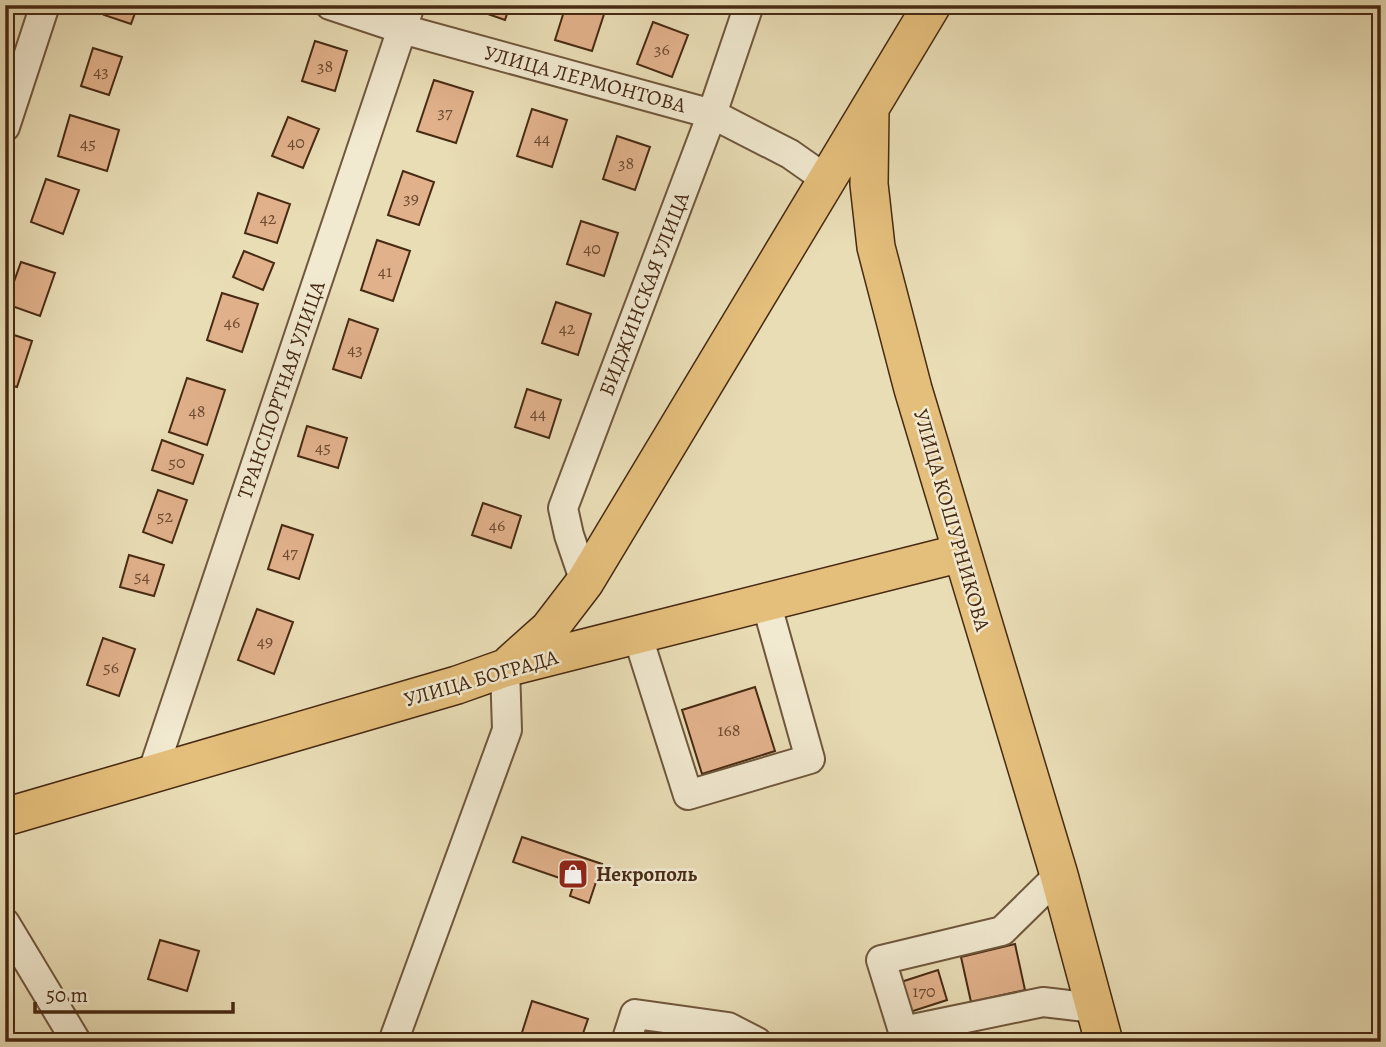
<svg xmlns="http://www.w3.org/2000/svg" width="1386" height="1047" viewBox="0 0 1386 1047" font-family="Alegreya,serif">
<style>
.building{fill:#e1b18b;stroke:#472a13;stroke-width:2}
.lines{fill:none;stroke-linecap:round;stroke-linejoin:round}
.minor-casing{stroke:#70573c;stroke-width:32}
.major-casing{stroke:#472a13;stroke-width:40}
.minor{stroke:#f1e9d0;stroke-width:28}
.major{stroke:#e4be7b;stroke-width:37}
.labels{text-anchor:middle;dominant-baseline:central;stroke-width:5;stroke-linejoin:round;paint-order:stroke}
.number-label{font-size:18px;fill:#6e4c31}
.street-label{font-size:21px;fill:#472a13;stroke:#f1e9d0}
.poi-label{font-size:21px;font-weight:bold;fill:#472a13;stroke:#f1e9d0;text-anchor:start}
</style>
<rect width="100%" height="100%" fill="#e9ddb6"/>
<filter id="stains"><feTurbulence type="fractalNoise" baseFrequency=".00286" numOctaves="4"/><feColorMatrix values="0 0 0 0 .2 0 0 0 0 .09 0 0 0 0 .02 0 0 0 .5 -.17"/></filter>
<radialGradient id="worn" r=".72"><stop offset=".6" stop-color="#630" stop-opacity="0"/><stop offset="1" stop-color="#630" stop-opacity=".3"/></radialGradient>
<path class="building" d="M108,5H138L131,24L104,15Z
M462,5H510L505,20Z
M566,5H598L606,8L592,51L555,40Z
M653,22L688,35L672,77L637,64Z
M315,41L347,51L335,91L302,81Z
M93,48L122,57L109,95L81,86Z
M434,80L473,92L456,143L417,131Z
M532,109L567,120L552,167L517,156Z
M70,115L119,130L107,171L58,156Z
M288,117L319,129L303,168L272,156Z
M617,136L650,147L635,190L603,179Z
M403,171L434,182L419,225L388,215Z
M46,179L79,190L63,234L31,222Z
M258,193L290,204L277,243L245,233Z
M581,221L618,233L604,276L567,264Z
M377,240L410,251L393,301L361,290Z
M244,251L274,263L263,290L233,277Z
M21,262L55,273L40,316L6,304Z
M222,293L258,304L242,352L207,340Z
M556,302L591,314L578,355L542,343Z
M349,319L378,329L361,378L333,369Z
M5,332L32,341L17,387L5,384Z
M187,378L225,390L207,445L169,432Z
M527,389L561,400L549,438L515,427Z
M307,426L347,438L338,468L298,456Z
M162,440L203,455L193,484L152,470Z
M158,490L187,500L172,543L143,532Z
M483,503L521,516L511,548L472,535Z
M282,525L313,535L299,579L268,569Z
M129,555L164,565L154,596L120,587Z
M257,609L293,622L274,674L238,660Z
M103,638L135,649L119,696L87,685Z
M755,687L775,751L702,774L682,710Z
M522,837L602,864L589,903L570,896L574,883L513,862Z
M160,940L199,951L187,991L148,979Z
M1015,944L1025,990L971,1002L961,957Z
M938,970L947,1000L910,1012L901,982Z
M532,1001L588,1019L580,1042H519Z"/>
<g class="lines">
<g class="minor-casing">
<path id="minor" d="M330,5L402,29L712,114L790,154L827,180
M5,127L45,5
M585,582L569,535L563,508L712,114L749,5
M637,634L688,795L810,759L766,602
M152,774L410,5
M1059,875L1002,931L881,960L903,1031L1043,1002L1094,1008
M5,923L76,1041
M393,1042L507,730L505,668
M626,1042L635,1014L728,1027L757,1042"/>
</g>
<g class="major-casing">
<path id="major" d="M870,110L869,184L876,247L913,389L1059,875L1104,1042
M511,663L549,629L585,582L932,5
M5,817L457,685L505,668L961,553"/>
</g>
<use href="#minor" class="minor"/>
<use href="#major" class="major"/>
</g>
<defs>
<g id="shop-square" transform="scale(1.575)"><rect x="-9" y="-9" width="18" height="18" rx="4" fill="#8f2418" stroke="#f1e9d0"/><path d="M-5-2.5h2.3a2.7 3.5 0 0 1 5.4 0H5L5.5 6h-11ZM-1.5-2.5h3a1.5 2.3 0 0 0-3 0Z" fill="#fff"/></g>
</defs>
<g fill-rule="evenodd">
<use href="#shop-square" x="573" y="874"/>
</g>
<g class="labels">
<g class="number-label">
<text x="662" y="49">36</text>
<text x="325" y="66">38</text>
<text x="101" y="71">43</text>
<text x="445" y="112">37</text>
<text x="542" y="138">44</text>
<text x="296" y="142">40</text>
<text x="88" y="143">45</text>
<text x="626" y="163">38</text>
<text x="411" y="198">39</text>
<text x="268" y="218">42</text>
<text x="592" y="248">40</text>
<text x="385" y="271">41</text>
<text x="232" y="322">46</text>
<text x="567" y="328">42</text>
<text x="355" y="349">43</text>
<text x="197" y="411">48</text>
<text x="538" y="413">44</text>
<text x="323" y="447">45</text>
<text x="177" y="462">50</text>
<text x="165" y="516">52</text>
<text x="497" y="525">46</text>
<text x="290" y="552">47</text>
<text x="142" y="576">54</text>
<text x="265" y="641">49</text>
<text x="111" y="667">56</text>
<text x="729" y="730">168</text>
<text x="924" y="991">170</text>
</g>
<g class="street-label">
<text transform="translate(585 79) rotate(15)">УЛИЦА ЛЕРМОНТОВА</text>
<text transform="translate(644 294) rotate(-69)">БИДЖИНСКАЯ УЛИЦА</text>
<text transform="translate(281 390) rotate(-71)">ТРАНСПОРТНАЯ УЛИЦА</text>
<text transform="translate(952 520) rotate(74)">УЛИЦА КОШУРНИКОВА</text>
<text transform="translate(481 678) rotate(-16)">УЛИЦА БОГРАДА</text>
</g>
<g class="poi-label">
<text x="596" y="874">Некрополь</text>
</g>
</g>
<rect width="1386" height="1047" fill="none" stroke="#e9ddb6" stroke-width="28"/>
<rect x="7" y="7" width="1372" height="1033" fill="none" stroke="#472a13" stroke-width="3.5"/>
<rect x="14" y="14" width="1358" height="1019" fill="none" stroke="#472a13" stroke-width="2"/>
<path d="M35 1002v10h198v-10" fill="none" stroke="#472a13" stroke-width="3.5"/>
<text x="46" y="1002" font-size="21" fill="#472a13" stroke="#f1e9d0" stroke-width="5" paint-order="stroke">50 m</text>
<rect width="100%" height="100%" filter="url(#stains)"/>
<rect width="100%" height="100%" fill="url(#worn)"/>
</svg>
